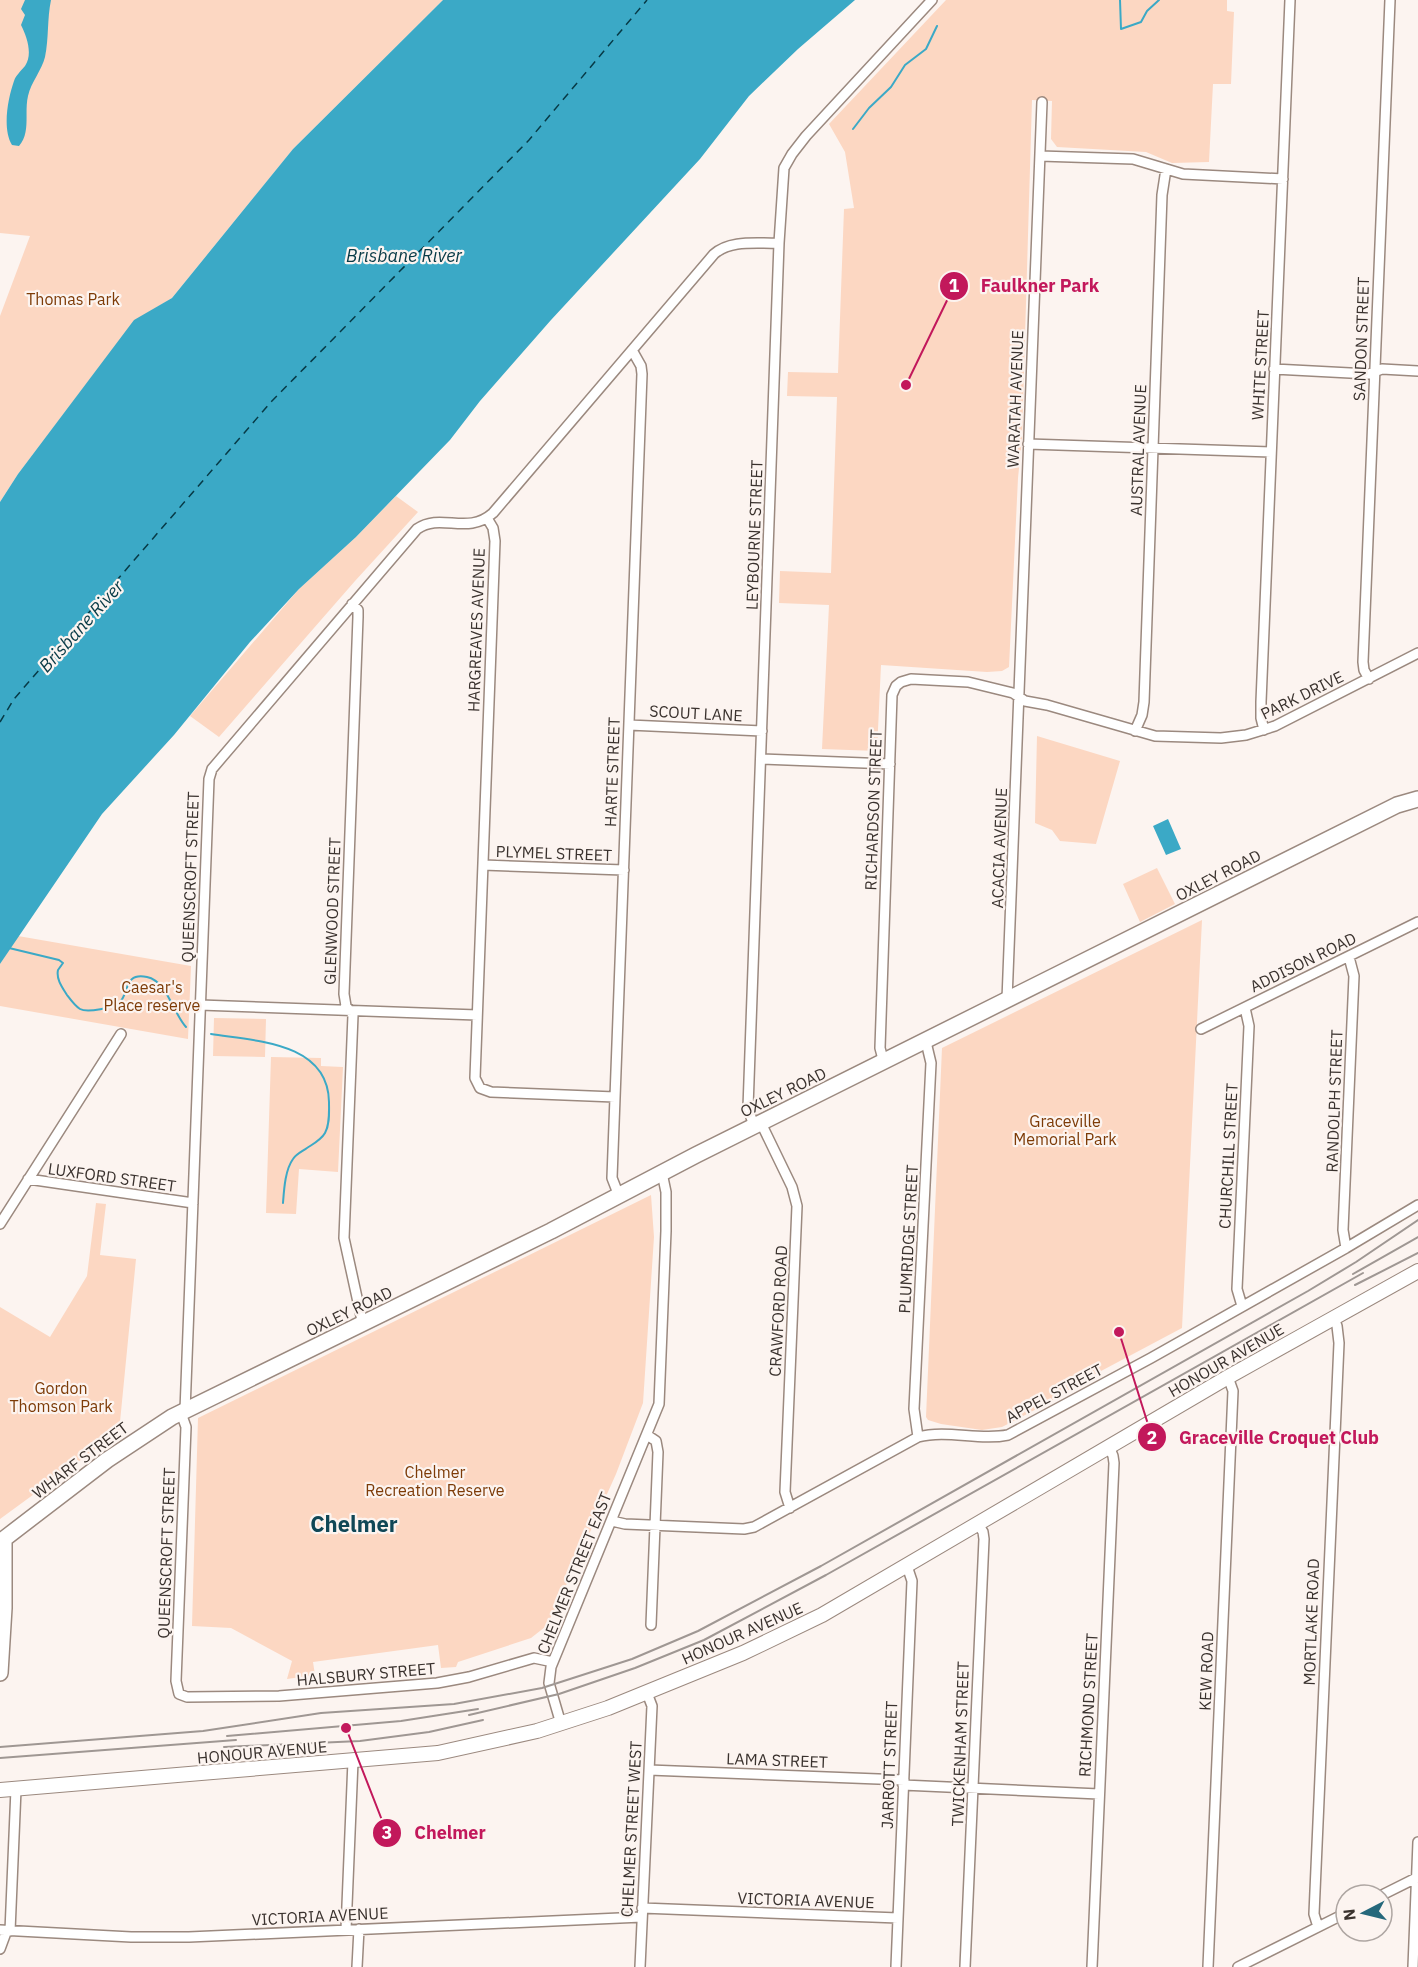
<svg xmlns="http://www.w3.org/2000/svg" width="1418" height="1967" viewBox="0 0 1418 1967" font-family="'IBM Plex Sans',sans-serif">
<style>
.green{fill:#fcd7c2}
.water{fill:#3ba9c6}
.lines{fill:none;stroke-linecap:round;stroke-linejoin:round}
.stream{stroke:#3ba9c6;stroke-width:2}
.ferry{stroke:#073a46;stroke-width:1.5;stroke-dasharray:8 6;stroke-linecap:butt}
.street-casing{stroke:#9b897f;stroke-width:12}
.secondary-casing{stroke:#9b897f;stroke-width:16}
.primary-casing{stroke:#9b897f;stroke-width:18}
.street{stroke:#fff;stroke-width:9}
.secondary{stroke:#fff;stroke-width:14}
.primary{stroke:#fff;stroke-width:15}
.rail{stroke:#9f9793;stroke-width:2}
.labels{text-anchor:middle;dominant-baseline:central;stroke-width:4.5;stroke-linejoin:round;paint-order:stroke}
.park-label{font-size:16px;fill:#7d3b07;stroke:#fcf4f0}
.street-label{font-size:16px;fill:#3a322e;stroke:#fcf4f0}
.water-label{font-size:18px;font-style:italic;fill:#073a46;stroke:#fcf4f0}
.district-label{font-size:22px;font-weight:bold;fill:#104756;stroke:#fcf4f0}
.leader{fill:none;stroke:#c2185b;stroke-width:2}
.callout-dot{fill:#c2185b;stroke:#fcf4f0;stroke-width:2}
.mark-label{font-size:18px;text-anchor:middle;font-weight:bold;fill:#fff}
.callout-label{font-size:18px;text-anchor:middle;font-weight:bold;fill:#c2185b;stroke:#fcf4f0;stroke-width:4.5;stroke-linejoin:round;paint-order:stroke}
</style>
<rect width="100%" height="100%" fill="#fcf4f0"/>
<path class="green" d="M0,0H443L293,149L172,298L134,321L18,474L0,502V316L30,236L0,233Z
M946,0H1227V11L1234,12L1231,84H1213L1209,162L1172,163L1146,152L1057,147L1051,139L1052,101L1032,100L1022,439L1018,478L1009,667L1002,671L987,672L881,665L877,751L822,749L829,605L779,603L780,571L831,573L837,397L787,396L788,372L838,373L844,209L854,208L845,152L829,124Z
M396,496L418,512L355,581L219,737L190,716L299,589L356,537Z
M1037,736L1120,761L1096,844L1060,841L1052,830L1035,823Z
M1157,868L1175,904L1140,922L1123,884Z
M1202,920L1182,1328L1086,1379L1048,1403L1002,1427L982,1430L941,1424L928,1420L926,1417L942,1048Z
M18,936L191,966L188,1039L0,1006V964Z
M214,1018L266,1019L265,1057L213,1056Z
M271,1057L321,1058V1066L343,1067L338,1172L299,1169L296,1214L266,1213Z
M651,1195L654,1237L643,1403L616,1474L556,1608L545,1627L531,1638L458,1662L456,1667L441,1668L438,1645L313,1662L315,1675L287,1679L292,1661L231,1628L192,1626L198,1418Z
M96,1203L106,1204L100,1255L136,1259L119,1432L0,1519V1307L50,1337L87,1276Z"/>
<path class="water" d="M25,0H51C47,19 49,38 45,57C42,70 31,82 28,96C24,113 31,132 19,146L12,145C2,129 8,98 14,81C16,75 21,71 25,66C33,54 27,37 21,25L25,15L21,9Z
M443,0H855L798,49L749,96L700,159L551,320L480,401L450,440L356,537L299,589L250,642L174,735L102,814L0,964V502L18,474L134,320L172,298L293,149Z
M1168,819L1181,849L1166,855L1153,826Z"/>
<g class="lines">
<path class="stream" d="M1120,0L1121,29L1141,22L1147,11L1159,0
M853,129L869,108L891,87L905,65L926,49L937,26
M9,948L59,960L63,963L58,970C56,979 62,987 67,995C70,999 75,1006 80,1009C87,1013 114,1008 120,1002C129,993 124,972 147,977C167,981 173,1013 186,1027
M211,1034C255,1041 328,1042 329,1102C329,1112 330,1124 325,1133C321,1140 313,1144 307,1148C303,1151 296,1154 293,1159C285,1170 284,1190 283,1203"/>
<path class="ferry" d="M0,722L14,699L271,402L529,140L647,0"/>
<g class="street-casing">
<path id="street" d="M1040,156L1133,159L1183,174L1283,179
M1274,369L1369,374L1382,369L1418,371
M1028,444L1271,452
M487,518L493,528L495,541L475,1078L480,1088L491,1092L615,1097
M352,604L358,610V617L344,994L346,1006L353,1015L344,1238L363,1325
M1369,679L1364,670L1363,662L1390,0
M629,725L762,731
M1264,730L1261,718V702L1290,0
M1135,731L1142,715L1144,702L1162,195L1166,169
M761,759L890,764
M483,865L624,870
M1007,1000L1042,102
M200,1005L477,1015
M1201,1029L1418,922
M884,1063L880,1048L892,695L896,686L901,682L911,679L968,682L1013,693L1025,701L1047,705L1155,736L1221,738L1246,735L1275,726L1418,653
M761,1123L792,1187L797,1206L785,1492L790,1508
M754,1126L748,1108L779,243L784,168L792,154L806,136L932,0
M28,1179L193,1203
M619,1196L612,1178L642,374L641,366L632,350
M0,1224L121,1034
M1346,1248L1343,1230L1354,976L1349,957
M1242,1306L1237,1289L1249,1026L1245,1008
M185,1411L209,779L212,769L417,529C441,512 467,536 493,513L714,254C731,239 758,244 779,243
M181,1413L186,1427L176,1681L179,1694L187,1697L279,1696L437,1683L469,1677L534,1658L553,1662
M647,1435L656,1441L658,1452L651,1625
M918,1437L914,1409L931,1063L926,1042
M612,1521L625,1524L744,1529L754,1527L918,1437C947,1429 979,1441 1008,1435L1151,1358L1346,1248L1418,1205
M561,1724L549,1683L551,1667L659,1404L666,1231V1192L662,1173
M649,1770L904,1780
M903,1785L1099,1794
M1382,1895L1416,1878
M642,1908L898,1918
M1318,1927L1314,1914L1339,1343L1337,1326L1334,1318
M346,1929L353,1761
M0,1930L131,1937H189L642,1917
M10,1931L16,1789
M0,1949L7,1930
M357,1967L359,1929
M640,1967L652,1706L647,1693
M896,1967L912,1581L907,1566
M965,1967L984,1539L983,1532L978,1524
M1092,1967L1114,1463L1113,1456L1109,1446
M1208,1967L1233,1391L1228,1377
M1238,1967L1346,1913
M1413,1967L1418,1842"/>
</g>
<g class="secondary-casing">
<path id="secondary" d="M0,1790L438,1753L537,1731L608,1708L743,1653L822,1615L1228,1377L1418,1271"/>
</g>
<g class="primary-casing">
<path id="primary" d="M0,1542L107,1460L172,1417L551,1231L696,1155L1397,805L1418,799
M0,1673L4,1608V1539"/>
</g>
<use href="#street" class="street"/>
<use href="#secondary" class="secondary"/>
<use href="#primary" class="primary"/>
<path class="rail" d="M1353,1274L1418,1237
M1355,1285L1418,1253
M469,1715L559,1694L635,1668L704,1640L826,1575L1363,1273
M227,1736L401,1721L478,1709
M0,1747L203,1731L321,1713L454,1704L542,1688L632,1659L698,1631L821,1566L1308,1291L1356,1262L1418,1220
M224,1747L360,1741L429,1732L483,1720
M0,1758L236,1740"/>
</g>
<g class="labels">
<g class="park-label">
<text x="73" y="299">Thomas Park</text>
<text x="152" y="987">Caesar's<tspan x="152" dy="18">Place reserve</tspan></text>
<text x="1065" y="1121">Graceville<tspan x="1065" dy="18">Memorial Park</tspan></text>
<text x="61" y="1388">Gordon<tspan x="61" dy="18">Thomson Park</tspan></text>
<text x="435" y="1472">Chelmer<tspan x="435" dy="18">Recreation Reserve</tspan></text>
</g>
<g class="street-label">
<text transform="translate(1361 339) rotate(-88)">SANDON STREET</text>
<text transform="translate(1260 365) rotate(-87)">WHITE STREET</text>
<text transform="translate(1015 399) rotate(-88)">WARATAH AVENUE</text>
<text transform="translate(1138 450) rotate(-88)">AUSTRAL AVENUE</text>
<text transform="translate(754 535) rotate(-88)">LEYBOURNE STREET</text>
<text transform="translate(476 630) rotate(-88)">HARGREAVES AVENUE</text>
<text transform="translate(1302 695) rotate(-26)">PARK DRIVE</text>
<text transform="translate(696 713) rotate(3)">SCOUT LANE</text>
<text transform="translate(612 772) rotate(-88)">HARTE STREET</text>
<text transform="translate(873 810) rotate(-88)">RICHARDSON STREET</text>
<text transform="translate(999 848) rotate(-88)">ACACIA AVENUE</text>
<text transform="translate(554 853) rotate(2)">PLYMEL STREET</text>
<text transform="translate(1218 875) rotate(-27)">OXLEY ROAD</text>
<text transform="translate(190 877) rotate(-88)">QUEENSCROFT STREET</text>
<text transform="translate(332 911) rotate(-88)">GLENWOOD STREET</text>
<text transform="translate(1303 962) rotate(-26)">ADDISON ROAD</text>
<text transform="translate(783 1092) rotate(-26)">OXLEY ROAD</text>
<text transform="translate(1334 1101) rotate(-88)">RANDOLPH STREET</text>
<text transform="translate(1228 1156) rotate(-87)">CHURCHILL STREET</text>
<text transform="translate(112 1177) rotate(8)">LUXFORD STREET</text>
<text transform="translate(908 1239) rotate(-87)">PLUMRIDGE STREET</text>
<text transform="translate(349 1311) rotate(-26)">OXLEY ROAD</text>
<text transform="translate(778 1311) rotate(-87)">CRAWFORD ROAD</text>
<text transform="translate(1226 1360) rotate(-30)">HONOUR AVENUE</text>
<text transform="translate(1054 1393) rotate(-28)">APPEL STREET</text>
<text transform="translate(80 1460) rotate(-37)">WHARF STREET</text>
<text transform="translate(166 1553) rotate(-88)">QUEENSCROFT STREET</text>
<text transform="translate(574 1573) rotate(-68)">CHELMER STREET EAST</text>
<text transform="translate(1311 1622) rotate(-88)">MORTLAKE ROAD</text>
<text transform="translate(742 1633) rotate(-24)">HONOUR AVENUE</text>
<text transform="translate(1206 1671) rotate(-88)">KEW ROAD</text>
<text transform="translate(366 1674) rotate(-5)">HALSBURY STREET</text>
<text transform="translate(1088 1705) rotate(-87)">RICHMOND STREET</text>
<text transform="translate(960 1744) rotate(-88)">TWICKENHAM STREET</text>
<text transform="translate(262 1752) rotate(-5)">HONOUR AVENUE</text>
<text transform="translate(777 1760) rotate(2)">LAMA STREET</text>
<text transform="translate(889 1765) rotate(-88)">JARROTT STREET</text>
<text transform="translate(631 1829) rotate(-87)">CHELMER STREET WEST</text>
<text transform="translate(806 1900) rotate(2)">VICTORIA AVENUE</text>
<text transform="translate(320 1916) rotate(-3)">VICTORIA AVENUE</text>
</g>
<g class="water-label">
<text x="404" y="255">Brisbane River</text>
<text transform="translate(81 626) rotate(-48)">Brisbane River</text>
</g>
<g class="district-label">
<text x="354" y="1523">Chelmer</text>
</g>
</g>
<path class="leader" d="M906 385L954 286M1119 1332L1152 1437M346 1728L387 1833"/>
<g class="callout-dot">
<circle cx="906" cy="385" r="6"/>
<circle cx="1119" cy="1332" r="6"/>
<circle cx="346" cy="1728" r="6"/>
<circle cx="954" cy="286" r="15"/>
<circle cx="1152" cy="1437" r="15"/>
<circle cx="387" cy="1833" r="15"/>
</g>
<g class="mark-label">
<text x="954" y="292">1</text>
<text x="1152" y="1444">2</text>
<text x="387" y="1839">3</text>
</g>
<g class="callout-label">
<text x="1040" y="292">Faulkner Park</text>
<text x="1279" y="1444">Graceville Croquet Club</text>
<text x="450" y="1839">Chelmer</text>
</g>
<g transform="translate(1364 1913) rotate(263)"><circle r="28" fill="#fcf4f0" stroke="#aea6a2" stroke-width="1.5"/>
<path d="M0-4.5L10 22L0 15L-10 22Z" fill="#25687b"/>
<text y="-9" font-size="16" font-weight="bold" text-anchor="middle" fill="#3a322e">N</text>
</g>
</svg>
